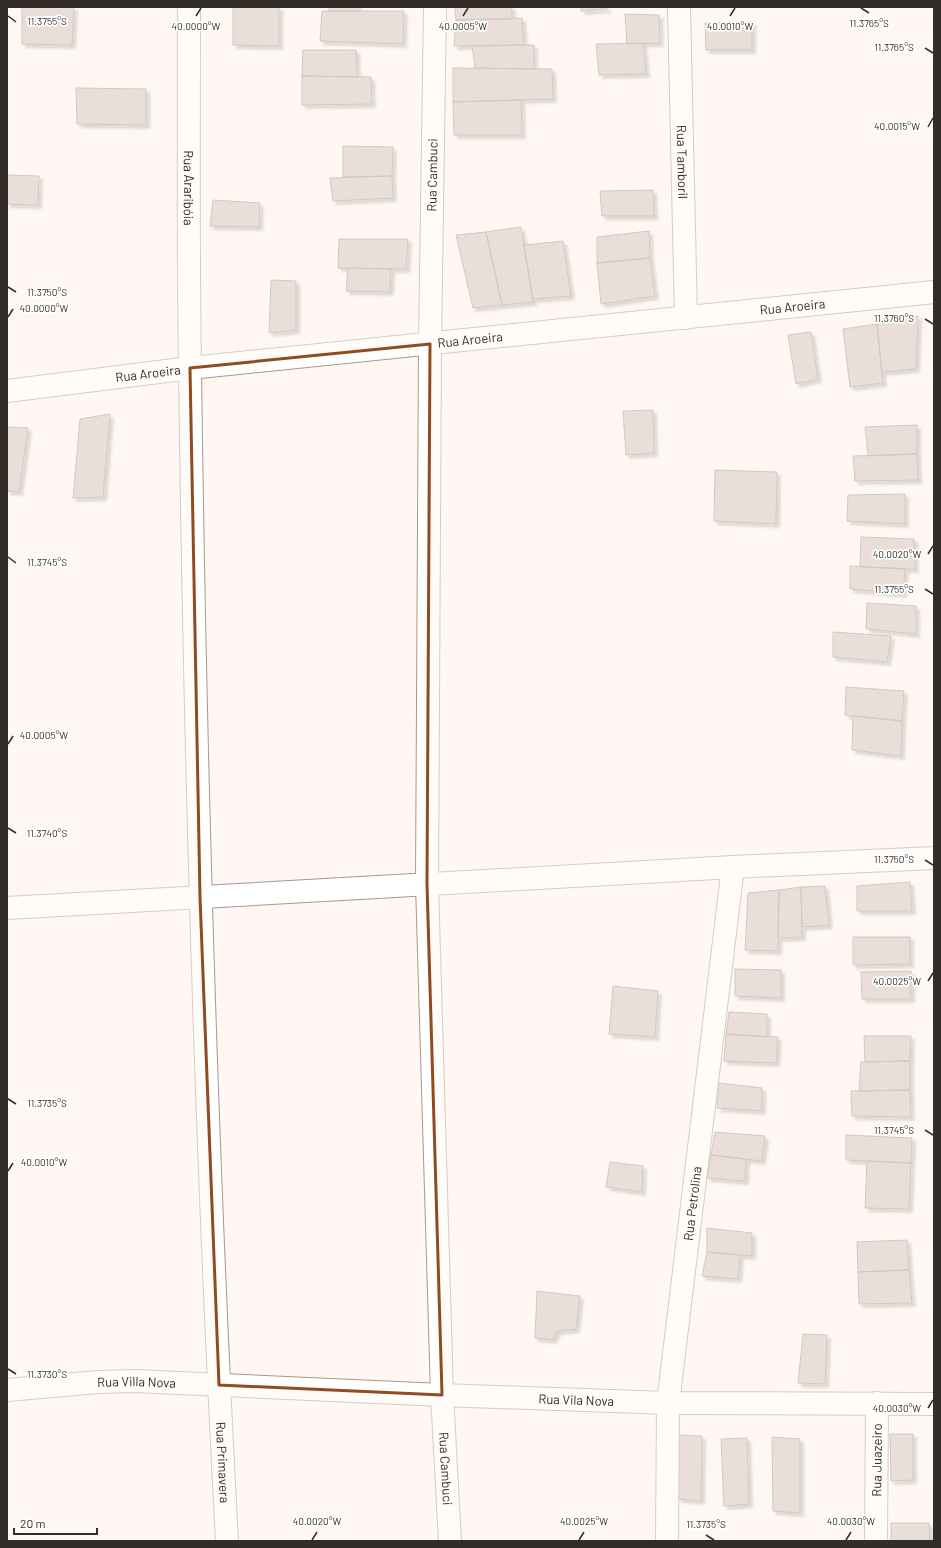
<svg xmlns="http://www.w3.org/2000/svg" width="941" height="1548" viewBox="0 0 941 1548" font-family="Barlow,sans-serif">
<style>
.building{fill:#d0c0b8;stroke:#9e8f87;filter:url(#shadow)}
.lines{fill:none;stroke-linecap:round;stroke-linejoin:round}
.minor-casing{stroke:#a79790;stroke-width:24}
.minor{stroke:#fff;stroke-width:22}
.marked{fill:none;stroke:#914b23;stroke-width:3;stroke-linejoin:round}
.ticks{fill:none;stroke:#332d29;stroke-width:1.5}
.labels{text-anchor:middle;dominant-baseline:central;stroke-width:3.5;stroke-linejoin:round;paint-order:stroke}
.street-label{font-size:13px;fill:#332d29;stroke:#fff}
.ticks-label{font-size:10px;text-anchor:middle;fill:#332d29;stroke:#fff;stroke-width:3.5;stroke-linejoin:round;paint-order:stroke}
</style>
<defs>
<filter id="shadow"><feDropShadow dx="3.5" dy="3.5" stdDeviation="1" flood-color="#0004"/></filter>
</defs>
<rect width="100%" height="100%" fill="#fef7f3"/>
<path class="building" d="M22,7H74L72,45L22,44Z
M233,7H279V46L233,45Z
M329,7H360V11H329Z
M455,7H512V19L456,20Z
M581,7H607V9L581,11Z
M322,11H404L403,44L320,41Z
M625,14L659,15L660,43L627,44Z
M522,18L524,45L454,46L456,20Z
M752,22V50H706L705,23Z
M643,43L646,74L599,75L596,44Z
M534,45V69L475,68L472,46Z
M303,50H356L357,77L302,76Z
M453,68L552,69L553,99L453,102Z
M302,76L371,77L372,104L302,105Z
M76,88L146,89V125L77,124Z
M521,100L522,135H454L453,102Z
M343,146L393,147L392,176L343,177Z
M7,175L39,176L38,205L7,204Z
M392,176L393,198L333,201L330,178Z
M653,190L654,216H602L600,191Z
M213,200L260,203L259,227L210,226Z
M521,227L533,302L502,305L486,232Z
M649,231L650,258L597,263V237Z
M486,232L502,305L473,308L456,235Z
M339,239H408L406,269L338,268Z
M563,241L571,296L533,299L524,245Z
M650,258L655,296L601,304L597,263Z
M348,268L391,269L390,292L346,291Z
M271,280L296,281V330L269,333Z
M918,316L916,369L882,372L877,324Z
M877,324L883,383L850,387L843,329Z
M811,332L818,379L796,384L788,335Z
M653,410L654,453L626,455L623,411Z
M110,414L103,497L73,498L80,419Z
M917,425V454L868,456L865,427Z
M7,427L28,428L19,492L7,491Z
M917,454L918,480L855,481L853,456Z
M715,470L777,472L776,524L714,521Z
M905,494V524L847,521L848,495Z
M861,537L914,539L915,569L860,567Z
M850,566L905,569L903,594L850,589Z
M867,603L916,606V634L866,629Z
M833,632L891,636L887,662L833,657Z
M846,687L904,691L902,721L845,715Z
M853,716L902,721L901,756L852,750Z
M910,882L912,911H857V886Z
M825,886L829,925L802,927L801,887Z
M801,887L802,937L778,938L779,890Z
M779,890L778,951L745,950L748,893Z
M853,937H910V964L853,965Z
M735,969L781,970V998L735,996Z
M911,971V999H862L861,972Z
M613,986L658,991L655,1037L609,1034Z
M729,1012L767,1014V1037L726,1034Z
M726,1034L778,1037L776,1063L724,1061Z
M864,1036H911L910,1061L865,1062Z
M910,1061V1090L859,1091L861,1062Z
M719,1083L762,1088V1111L717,1108Z
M910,1090L911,1117L852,1116L851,1091Z
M715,1132L765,1136L762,1161L711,1155Z
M846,1135L912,1138L911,1163L846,1160Z
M711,1155L746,1159L745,1181L707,1178Z
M867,1161L911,1163L909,1209L865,1208Z
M610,1162L643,1166L642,1192L606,1187Z
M707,1228L752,1233V1256L707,1252Z
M907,1240L909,1270L858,1272L857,1242Z
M707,1252L740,1255L738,1279L702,1276Z
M909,1270L912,1303L859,1304L858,1272Z
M537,1291L580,1296L576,1329L557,1331L553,1340L535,1338Z
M803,1334L827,1335L825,1384L798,1383Z
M890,1434H913V1480L891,1481Z
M678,1435L702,1436L701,1501L678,1499Z
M772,1437L800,1439V1513L773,1511Z
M747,1438L749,1504L724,1506L721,1439Z
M891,1523H929L930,1541H891Z"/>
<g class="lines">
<g class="minor-casing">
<g id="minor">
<path id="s1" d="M189,7C189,128 188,249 190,369C195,760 206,1151 227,1541"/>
<path id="s2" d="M435,7L430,344L427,884L442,1395L450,1541"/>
<path id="s3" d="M679,7L686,318"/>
<path id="s4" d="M7,391L190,368L934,292"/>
<path d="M7,908L733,867L934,858"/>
<path id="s5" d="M7,1390L98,1382L135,1381L442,1395L668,1403L934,1404"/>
<path id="s6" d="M667,1541L668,1403L733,867"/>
<path id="s7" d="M876,1541L877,1403"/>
</g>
</g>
<use href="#minor" class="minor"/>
</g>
<path d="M0 0H941V1548H0ZM430,344L427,884L442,1395L219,1385L200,897L190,368Z" fill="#fef7f3" fill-opacity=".55" fill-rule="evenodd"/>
<path class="marked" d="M430,344L427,884L442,1395L219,1385L200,897L190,368Z"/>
<path class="ticks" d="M861,8L869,13M8,16L16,22M196,16L201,8M463,16L468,8M730,16L735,8M925,48L933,53M928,127L933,118M8,287L16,292M8,317L13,309M925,319L933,324M928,554L933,546M8,557L16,563M925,589L933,594M8,744L13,736M8,828L16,833M925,860L933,865M928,981L933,973M8,1099L16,1104M925,1130L933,1135M8,1171L13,1163M8,1369L16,1374M928,1408L933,1400M706,1535L714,1540M312,1540L317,1532M579,1540L584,1532M846,1540L851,1532"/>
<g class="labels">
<g class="street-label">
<text stroke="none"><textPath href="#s3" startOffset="155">Rua Tamboril</textPath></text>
<text transform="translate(432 175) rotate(-89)">Rua Cambuci</text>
<text stroke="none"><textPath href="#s1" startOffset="181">Rua Araribóia</textPath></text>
<text stroke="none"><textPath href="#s4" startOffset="790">Rua Aroeira</textPath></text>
<text stroke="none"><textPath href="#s4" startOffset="466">Rua Aroeira</textPath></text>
<text stroke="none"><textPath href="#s4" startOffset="142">Rua Aroeira</textPath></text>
<text stroke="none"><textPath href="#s6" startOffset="339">Rua Petrolina</textPath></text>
<text stroke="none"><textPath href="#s5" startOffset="130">Rua Villa Nova</textPath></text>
<text stroke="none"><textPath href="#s5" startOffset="570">Rua Vila Nova</textPath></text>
<text stroke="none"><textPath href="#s7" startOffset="81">Rua Juazeiro</textPath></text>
<text stroke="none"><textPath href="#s1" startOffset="1456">Rua Primavera</textPath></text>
<text stroke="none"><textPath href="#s2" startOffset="1462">Rua Cambuci</textPath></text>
</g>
</g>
<g class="ticks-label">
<text x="47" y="25">11.3755°S</text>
<text x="869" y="27">11.3765°S</text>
<text x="196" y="30">40.0000°W</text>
<text x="463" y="30">40.0005°W</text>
<text x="730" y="30">40.0010°W</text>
<text x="894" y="51">11.3765°S</text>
<text x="897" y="130">40.0015°W</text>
<text x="47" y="296">11.3750°S</text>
<text x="44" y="312">40.0000°W</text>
<text x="894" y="322">11.3760°S</text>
<text x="897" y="558">40.0020°W</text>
<text x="47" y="566">11.3745°S</text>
<text x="894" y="593">11.3755°S</text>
<text x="44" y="739">40.0005°W</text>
<text x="47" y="837">11.3740°S</text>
<text x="894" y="863">11.3750°S</text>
<text x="897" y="985">40.0025°W</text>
<text x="47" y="1107">11.3735°S</text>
<text x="894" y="1134">11.3745°S</text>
<text x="44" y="1166">40.0010°W</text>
<text x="47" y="1378">11.3730°S</text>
<text x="897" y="1412">40.0030°W</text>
<text x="317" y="1525">40.0020°W</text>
<text x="584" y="1525">40.0025°W</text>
<text x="851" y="1525">40.0030°W</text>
<text x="706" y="1528">11.3735°S</text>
</g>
<rect width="941" height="1548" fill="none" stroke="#332d29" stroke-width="16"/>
<path d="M14 1528v6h83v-6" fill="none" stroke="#332d29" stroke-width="2"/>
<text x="20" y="1528" font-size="12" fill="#332d29" stroke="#ffffff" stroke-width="3" paint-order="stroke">20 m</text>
</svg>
